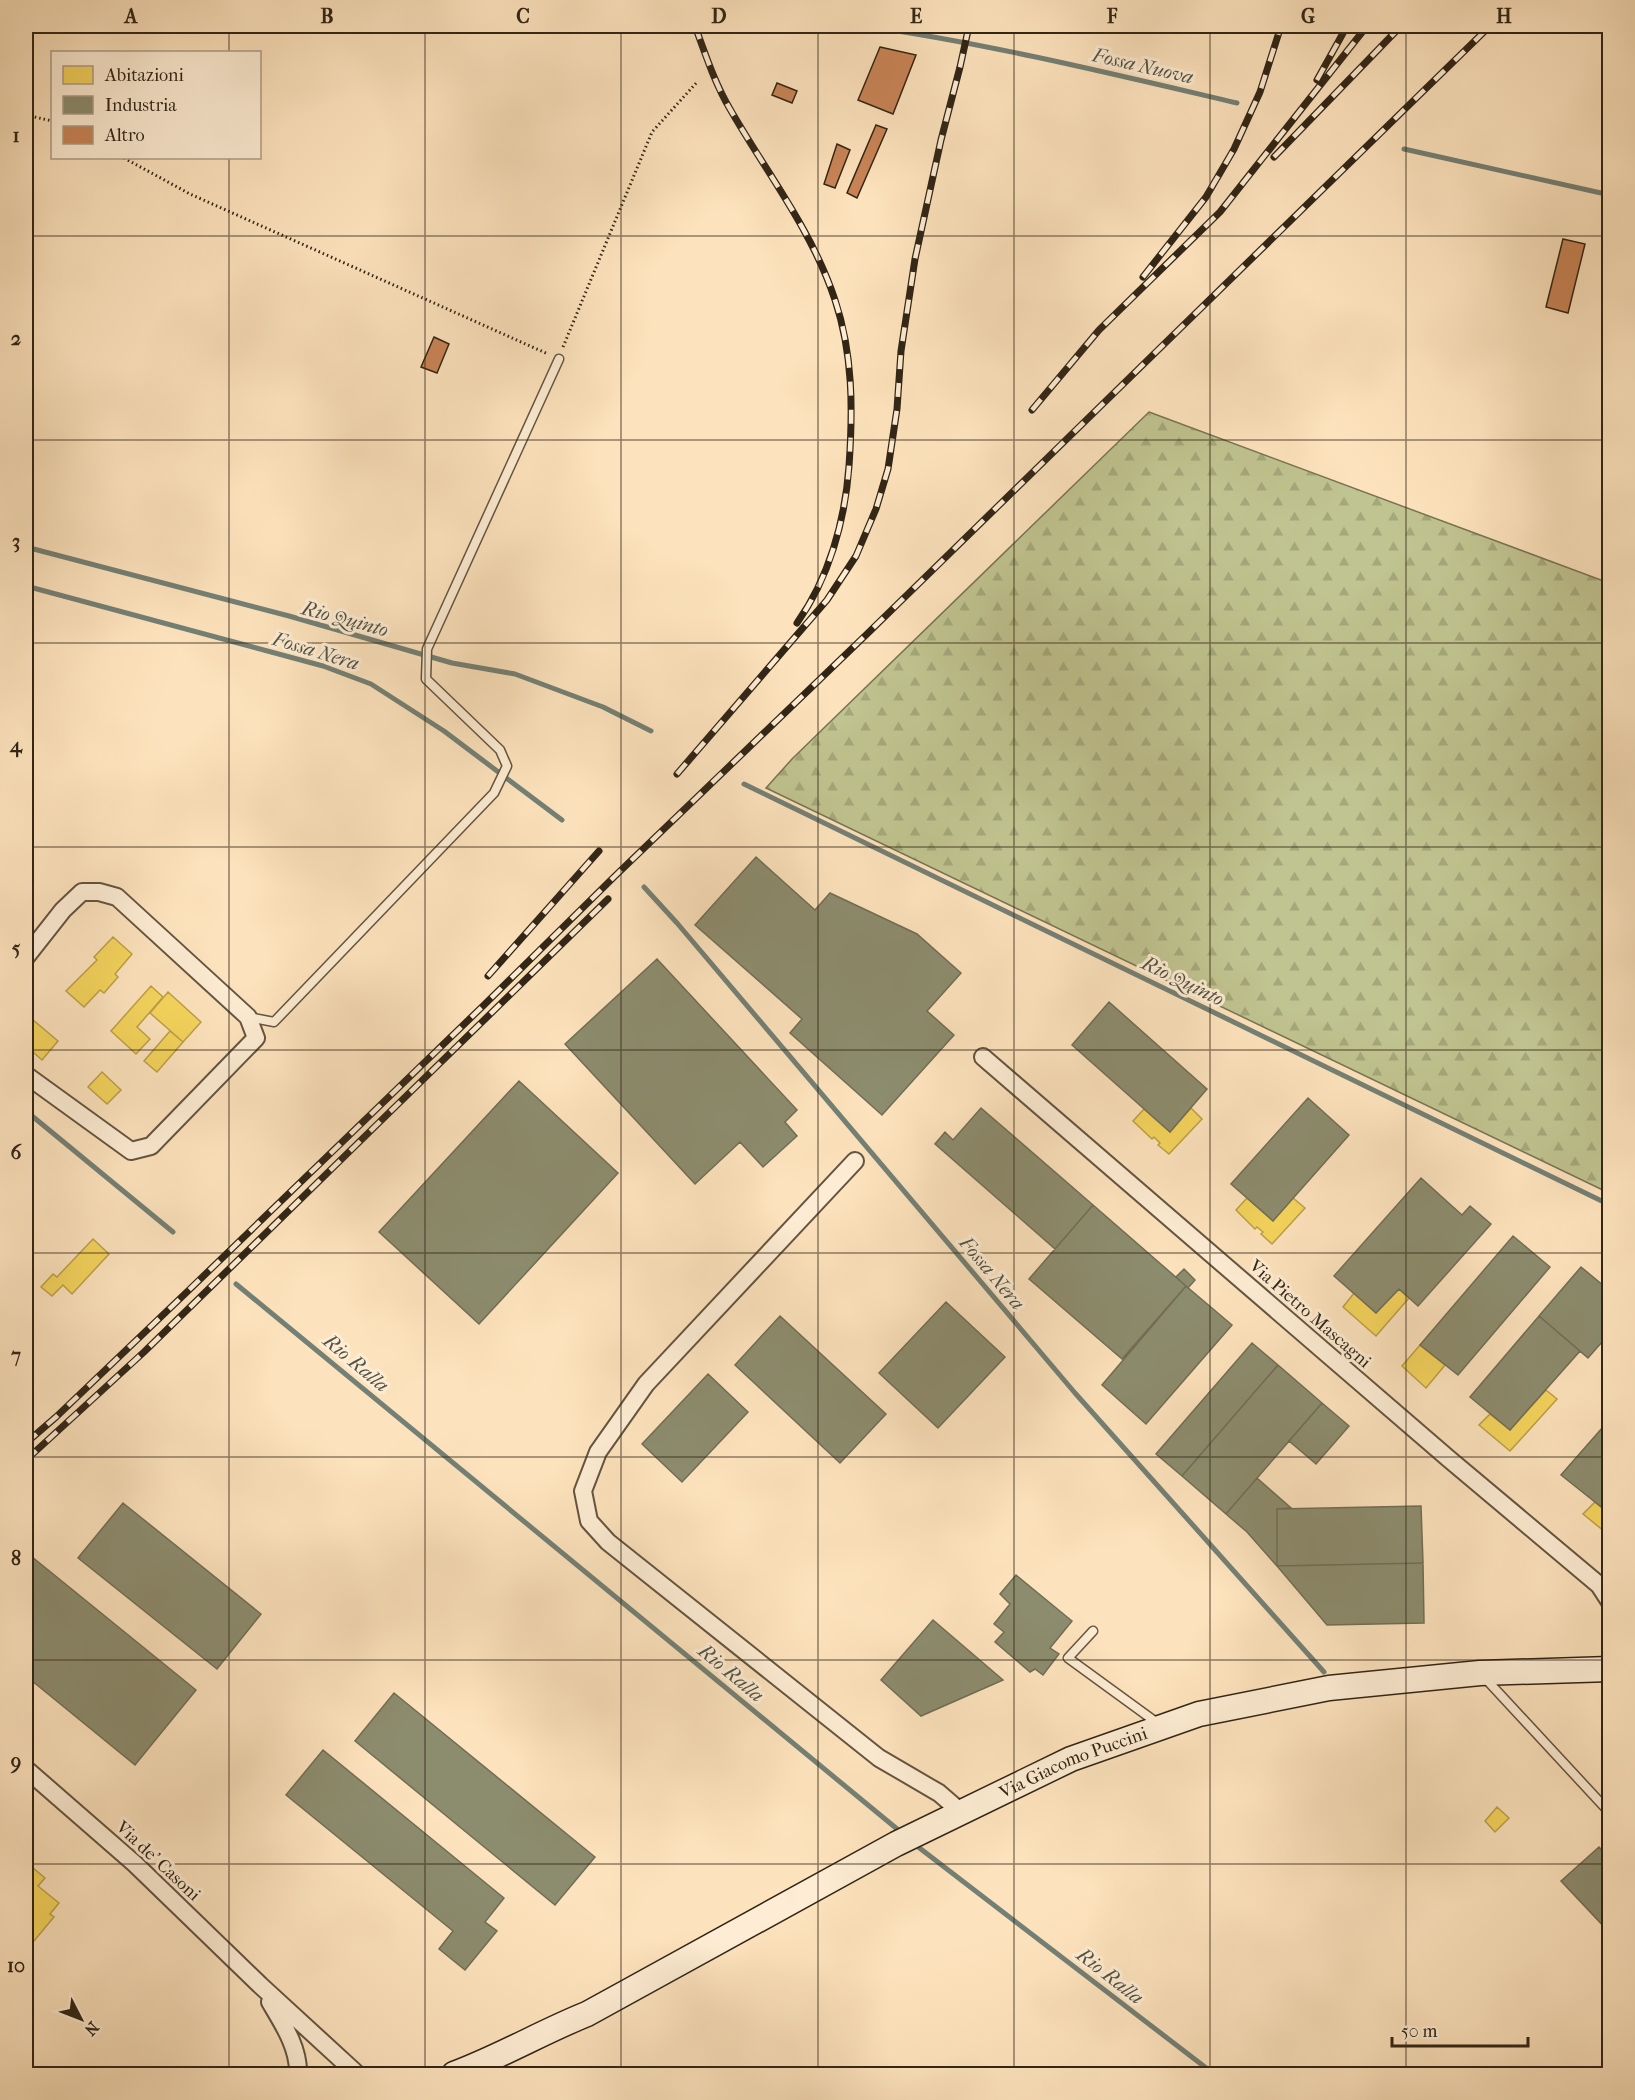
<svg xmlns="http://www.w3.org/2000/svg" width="1635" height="2100" viewBox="0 0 1635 2100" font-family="'IM FELL French Canon',serif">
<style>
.forest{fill:url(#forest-firs);stroke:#787453;stroke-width:1.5}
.homes{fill:#f6d55c;stroke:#bba047;stroke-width:1.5}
.industry{fill:#8c8c6e;stroke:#716d54;stroke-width:1.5}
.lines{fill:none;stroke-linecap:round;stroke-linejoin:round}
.stream{stroke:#748075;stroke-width:5}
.building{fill:#c98456;stroke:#312516;stroke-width:1.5}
.lane-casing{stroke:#645440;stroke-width:11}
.street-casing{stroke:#645440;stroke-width:20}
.secondary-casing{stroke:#312516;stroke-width:27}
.path{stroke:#312516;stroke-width:3;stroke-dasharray:1.5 3;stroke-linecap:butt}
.lane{stroke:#feedd4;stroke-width:8}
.street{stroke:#feedd4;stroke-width:16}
.secondary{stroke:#feedd4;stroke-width:24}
.rail-casing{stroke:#312516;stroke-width:7}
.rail{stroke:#feedd4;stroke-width:4.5;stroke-dasharray:14;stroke-linecap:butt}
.grid{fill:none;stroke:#312516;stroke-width:1.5;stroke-opacity:0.55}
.labels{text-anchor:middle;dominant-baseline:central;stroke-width:6;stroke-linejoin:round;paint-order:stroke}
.street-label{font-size:18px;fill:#312516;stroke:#feedd4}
.water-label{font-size:20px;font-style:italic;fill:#525346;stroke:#feedd4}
.neatline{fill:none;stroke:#312516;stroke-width:2}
.grid-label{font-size:20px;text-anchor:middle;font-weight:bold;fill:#312516}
</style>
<defs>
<pattern id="forest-firs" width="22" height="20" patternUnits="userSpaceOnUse" patternTransform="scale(1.5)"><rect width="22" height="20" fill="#c0c490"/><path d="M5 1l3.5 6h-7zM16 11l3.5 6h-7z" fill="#a5a87b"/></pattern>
</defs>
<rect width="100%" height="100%" fill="#fde3bd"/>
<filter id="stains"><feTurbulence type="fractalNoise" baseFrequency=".00333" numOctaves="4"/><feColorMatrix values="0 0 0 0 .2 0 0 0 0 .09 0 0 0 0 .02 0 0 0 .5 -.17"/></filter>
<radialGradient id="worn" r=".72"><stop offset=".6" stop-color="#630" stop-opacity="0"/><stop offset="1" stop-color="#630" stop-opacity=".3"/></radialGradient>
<path class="forest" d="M1149,412L1609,583V1193L766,788L792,759Z"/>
<path class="homes" d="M113,937L132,954L115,974L118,977L104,993L100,990L84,1007L66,991L97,960L94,957Z
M151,986L163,997L137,1027L150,1039L136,1054L111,1031Z
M168,992L201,1022L183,1042L150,1013Z
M26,1014L58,1041L42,1060L26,1046Z
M170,1031L183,1042L157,1072L144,1061Z
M102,1072L121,1090L107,1104L88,1087Z
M1191,1108L1202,1119L1169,1154L1158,1145L1160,1143L1154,1137L1152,1139L1133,1121L1144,1109L1170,1132Z
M1247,1198L1273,1221L1293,1198L1305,1208L1272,1244L1261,1234L1263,1232L1257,1227L1255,1229L1236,1210Z
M93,1239L109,1254L72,1294L63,1285L52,1296L41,1287L53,1274L57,1277Z
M1399,1289L1409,1298L1376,1336L1343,1307L1354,1293L1376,1313Z
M1420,1345L1445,1365L1426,1388L1402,1366Z
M1546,1390L1557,1399L1510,1451L1479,1425L1490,1414L1510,1430Z
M1595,1502L1610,1514V1536L1583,1514Z
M1497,1807L1509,1818L1495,1832L1485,1821Z
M26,1862L45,1878L38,1886L59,1903L50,1914L54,1917L34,1941L26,1934Z"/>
<path class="industry" d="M756,857L815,910L830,893L917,934L961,973L927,1011L954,1035L882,1115L790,1033L802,1019L695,925Z
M657,959L797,1110L785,1122L797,1136L763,1167L740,1142L695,1184L565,1044Z
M1109,1002L1207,1089L1170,1132L1072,1045Z
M519,1081L618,1173L479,1324L379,1232Z
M1308,1098L1349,1135L1273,1221L1231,1184Z
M981,1108L1093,1205L1055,1249L935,1144L945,1132L953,1140Z
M1421,1178L1462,1215L1470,1206L1491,1224L1418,1306L1399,1289L1376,1313L1334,1276Z
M1093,1205L1186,1286L1122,1359L1029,1279Z
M1513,1236L1550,1267L1458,1375L1420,1345Z
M1581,1267L1610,1291V1333L1588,1358L1539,1316Z
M1184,1269L1195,1280L1188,1288L1176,1277Z
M1186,1286L1232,1325L1146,1424L1102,1385Z
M946,1302L1005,1357L938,1428L879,1373Z
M780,1316L886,1414L840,1463L735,1365Z
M1539,1316L1580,1351L1510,1430L1470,1397Z
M1252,1343L1278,1365L1182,1476L1156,1454Z
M1278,1365L1322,1403L1226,1514L1182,1476Z
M708,1374L748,1412L682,1482L642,1444Z
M1322,1403L1349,1426L1316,1464L1289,1441Z
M1610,1419V1514L1561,1475Z
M1257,1478L1291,1508L1277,1509V1566L1247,1532L1226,1514Z
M123,1503L261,1614L217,1669L78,1558Z
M1421,1506L1423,1563L1277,1566V1509Z
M26,1552L196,1690L135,1765L26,1676Z
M1423,1563L1424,1623L1327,1625L1277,1566Z
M1016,1575L1072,1621L1050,1648L1059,1654L1043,1675L1035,1669L1030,1672L995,1642L1004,1632L994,1624L1010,1604L1000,1594Z
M933,1620L1003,1680L921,1716L881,1680Z
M394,1693L595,1857L555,1905L355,1741Z
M323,1750L504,1898L485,1922L497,1931L465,1970L439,1949L453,1931L286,1795Z
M1599,1847L1610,1859V1933L1561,1881Z"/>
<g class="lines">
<path class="stream" d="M865,26C990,44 1113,74 1237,103
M1404,149L1610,195
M26,547L289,616L452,663L515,674L603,707L651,731
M26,586L323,666L371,684L444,731L562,820
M744,784L1610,1205
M644,887L677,923L1075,1393L1324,1672
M26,1111L173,1232
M236,1284L902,1833
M913,1843L1214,2074"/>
</g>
<path class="building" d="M880,47L916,55L893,114L858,100Z
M777,83L797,91L792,103L772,95Z
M876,125L887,129L857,198L847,193Z
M837,144L850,150L835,188L824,184Z
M1563,239L1585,244L1568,313L1546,307Z
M434,337L449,344L437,373L421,367Z"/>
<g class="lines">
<g class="lane-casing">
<path id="lane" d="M248,1017L274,1022L494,793L507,766L500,750L426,679L427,649L559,359
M1093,1631L1068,1658L1160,1725
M1484,1677L1610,1813"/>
</g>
<g class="street-casing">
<path id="street" d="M26,957L63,910L82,892H99L117,897L248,1017L256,1038L151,1146L131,1151L26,1075
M983,1057L1449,1459L1599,1585L1610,1602
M855,1161L646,1384L598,1452L583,1491L589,1521L608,1542L879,1758L939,1793L961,1812
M26,1769L135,1864L260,1985L357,2074
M270,2002C283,2024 299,2048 298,2074"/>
</g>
<g class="secondary-casing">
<g id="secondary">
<path id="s1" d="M454,2074C500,2057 542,2032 587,2014L896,1844L1071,1759L1199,1714L1329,1688L1480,1673L1610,1669"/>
</g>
</g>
<path class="path" d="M26,115L52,121
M124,158L190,194L548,354
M563,347L652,132L698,81"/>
<use href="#lane" class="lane"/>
<use href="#street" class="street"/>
<use href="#secondary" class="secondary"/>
<g class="rail-casing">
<path id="rail" d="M695,26C705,53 715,84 730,109C766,172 812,230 835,300C853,354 853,409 849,466C845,521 829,578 797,623
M1317,80L1347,26
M1274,157L1401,26
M1143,277L1206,197L1234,149L1260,92L1281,26
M1032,410L1099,330L1220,212L1367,26
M677,774L827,600L856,556L876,509L888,469L897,409L901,351L915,259L941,140L960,67L969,26
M488,976L599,851
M26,1443L56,1417L189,1290L484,1005L615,876L867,634L1490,26
M26,1460L144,1352L608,899"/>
</g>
<use href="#rail" class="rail"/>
</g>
<path class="grid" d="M229,26V52M425,26V2074M621,26V2074M818,26V2074M1014,26V2074M1210,26V2074M1406,26V2074M229,158V2074M26,236H1610M26,440H1610M26,643H1610M26,847H1610M26,1050H1610M26,1253H1610M26,1457H1610M26,1660H1610M26,1864H1610"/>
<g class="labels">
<g class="street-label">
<text transform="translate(1310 1314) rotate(41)">Via Pietro Mascagni</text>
<text stroke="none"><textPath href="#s1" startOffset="694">Via Giacomo Puccini</textPath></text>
<text transform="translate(158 1861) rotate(43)">Via de' Casoni</text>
</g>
<g class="water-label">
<text transform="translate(1143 66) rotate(13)">Fossa Nuova</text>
<text transform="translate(345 619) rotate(15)">Rio Quinto</text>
<text transform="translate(316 651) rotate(17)">Fossa Nera</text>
<text transform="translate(1183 981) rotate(26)">Rio Quinto</text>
<text transform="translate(992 1273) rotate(50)">Fossa Nera</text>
<text transform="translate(356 1363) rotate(40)">Rio Ralla</text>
<text transform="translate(731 1673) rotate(40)">Rio Ralla</text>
<text transform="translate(1110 1976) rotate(38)">Rio Ralla</text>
</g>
</g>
<rect width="1635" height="2100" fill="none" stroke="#fde3bd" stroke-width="66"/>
<rect x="51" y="51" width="210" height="108" fill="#feedd4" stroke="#ac9d88" stroke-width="1.5"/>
<rect x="63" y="66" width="30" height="18" fill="#f6d55c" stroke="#ac9d88" stroke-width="1.5"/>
<text x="105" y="81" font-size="18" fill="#312516">Abitazioni</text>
<rect x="63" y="96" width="30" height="18" fill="#8c8c6e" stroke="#ac9d88" stroke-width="1.5"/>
<text x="105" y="111" font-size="18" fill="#312516">Industria</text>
<rect x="63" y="126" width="30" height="18" fill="#c98456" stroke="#ac9d88" stroke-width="1.5"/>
<text x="105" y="141" font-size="18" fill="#312516">Altro</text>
<g transform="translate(81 2019) rotate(132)" stroke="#feedd4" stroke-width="4.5" paint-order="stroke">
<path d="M0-4.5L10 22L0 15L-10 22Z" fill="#312516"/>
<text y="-9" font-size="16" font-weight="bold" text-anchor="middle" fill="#312516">N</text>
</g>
<path d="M1392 2037v9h136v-9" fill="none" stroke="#312516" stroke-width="3"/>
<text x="1401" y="2037" font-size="18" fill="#312516" stroke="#feedd4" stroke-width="4.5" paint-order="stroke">50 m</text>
<rect x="33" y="33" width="1569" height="2034" class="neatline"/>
<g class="grid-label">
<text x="131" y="23">A</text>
<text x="327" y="23">B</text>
<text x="523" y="23">C</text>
<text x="719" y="23">D</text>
<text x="916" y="23">E</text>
<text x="1112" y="23">F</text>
<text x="1308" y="23">G</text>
<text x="1504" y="23">H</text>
<text x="16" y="142">1</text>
<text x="16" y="345">2</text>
<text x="16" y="548">3</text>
<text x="16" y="752">4</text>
<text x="16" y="955">5</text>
<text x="16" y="1159">6</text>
<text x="16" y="1362">7</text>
<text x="16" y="1565">8</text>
<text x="16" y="1769">9</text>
<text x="16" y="1972">10</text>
</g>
<rect width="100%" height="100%" filter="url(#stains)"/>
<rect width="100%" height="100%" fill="url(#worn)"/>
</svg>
